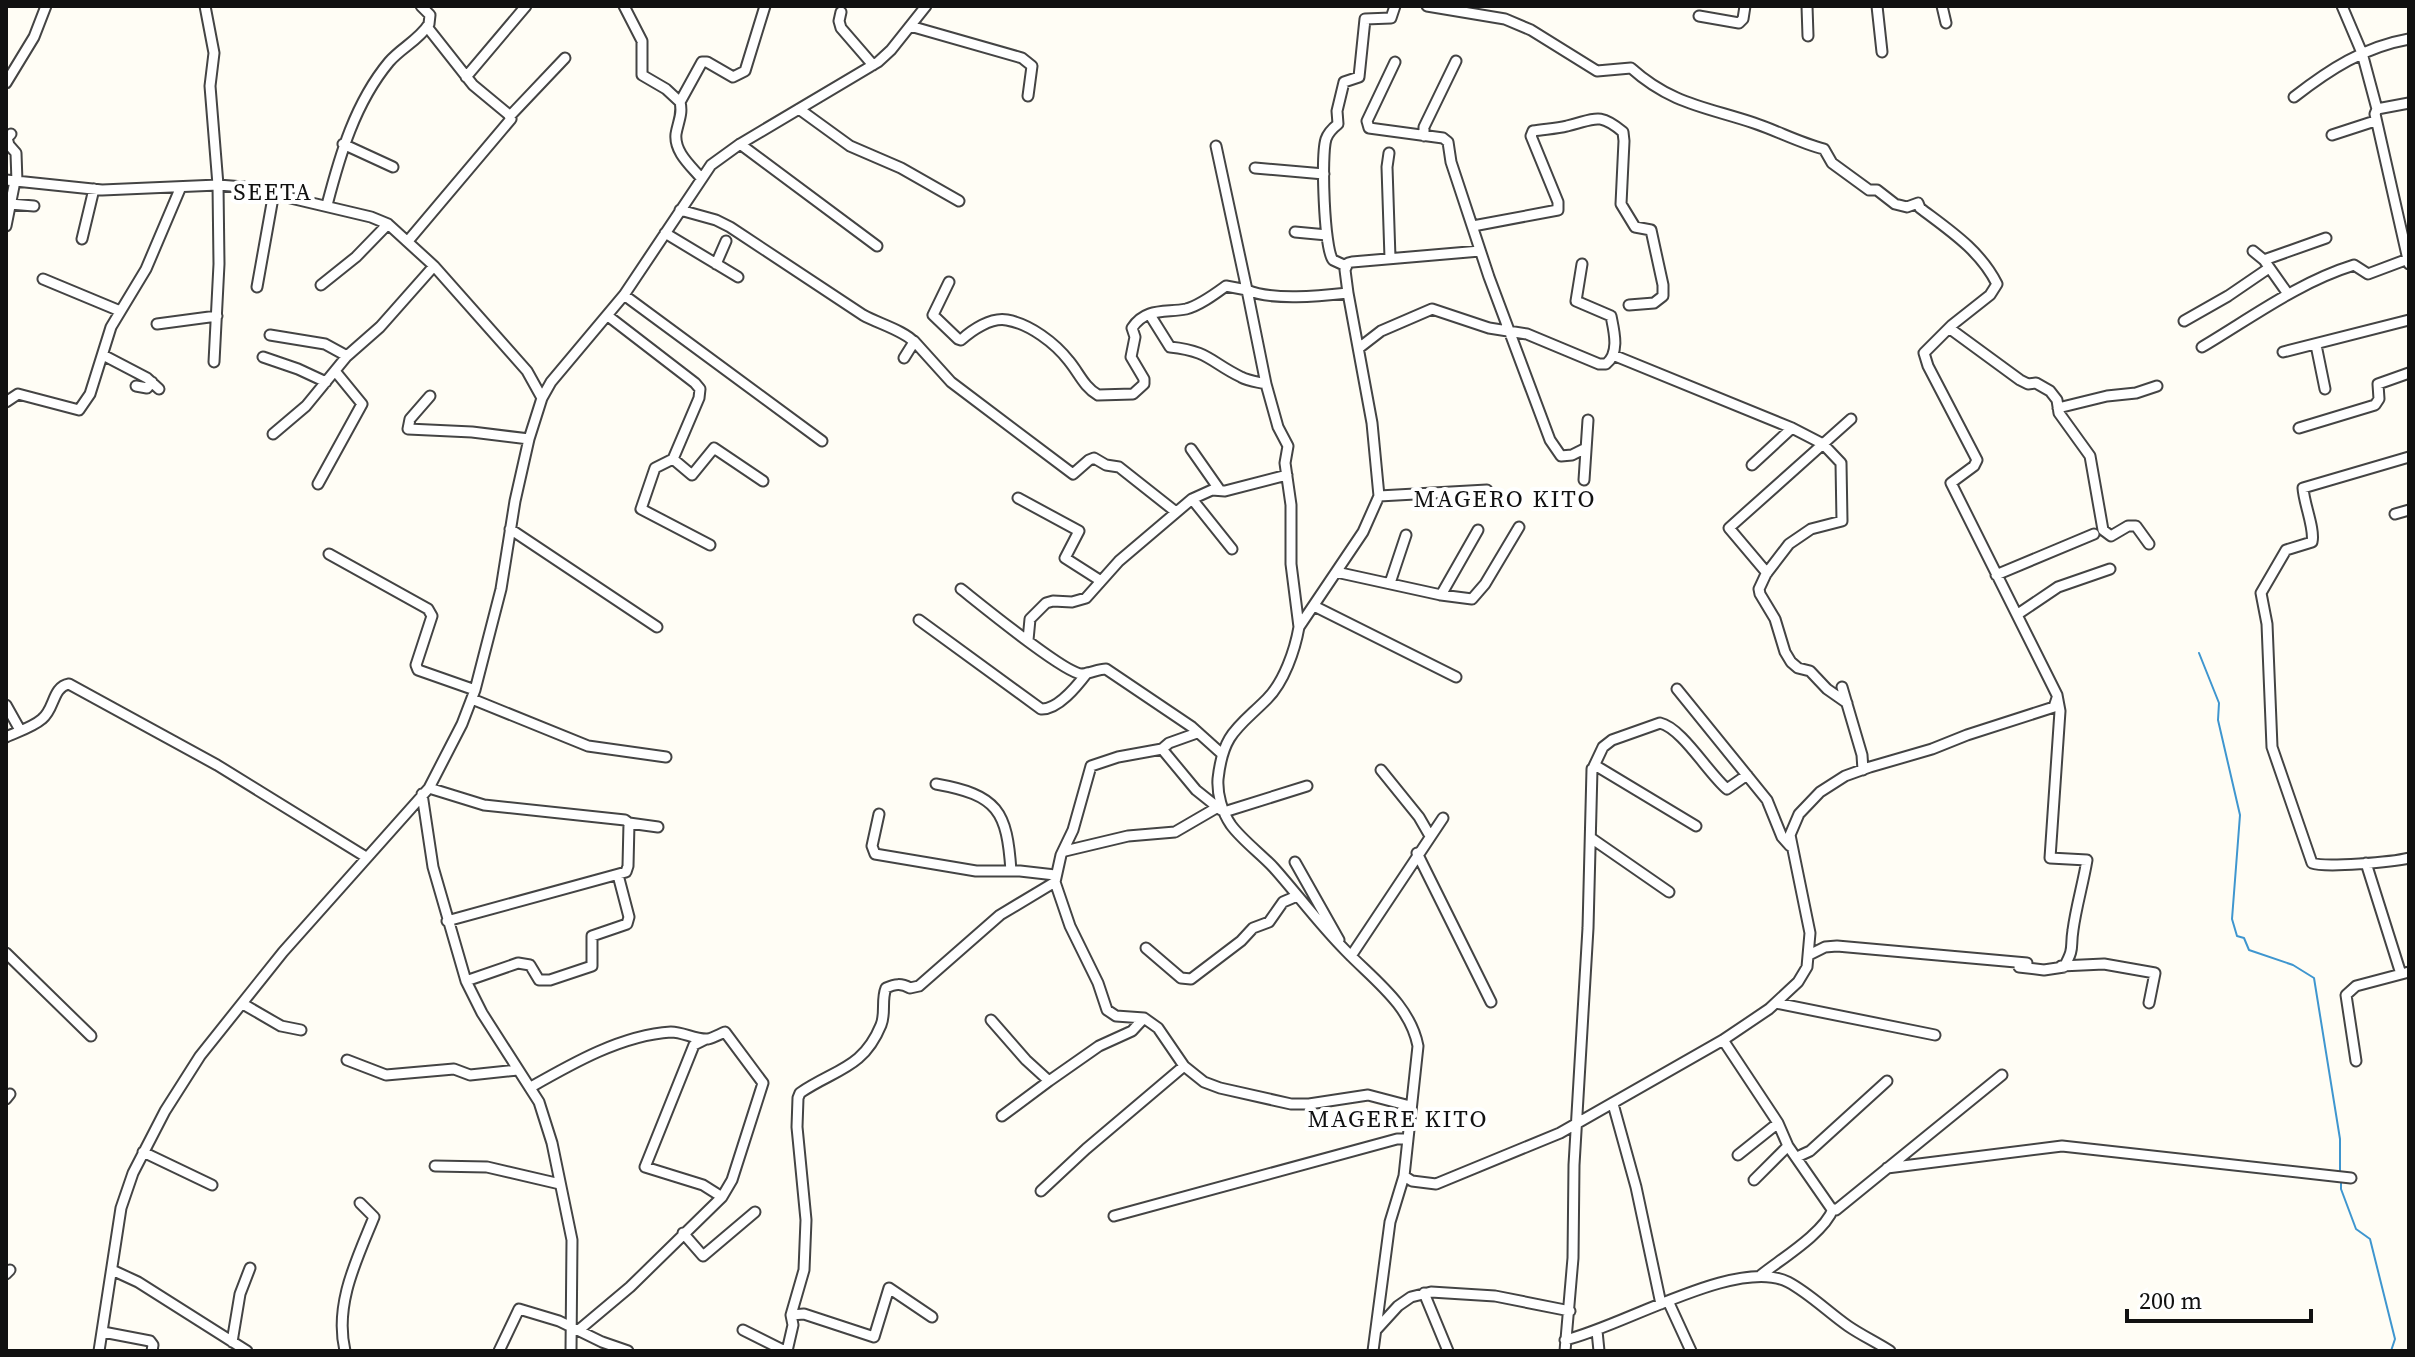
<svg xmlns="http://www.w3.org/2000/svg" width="2415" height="1357" viewBox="0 0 2415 1357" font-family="'Source Serif 4',serif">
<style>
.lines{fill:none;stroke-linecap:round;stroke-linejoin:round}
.stream{stroke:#3f96cf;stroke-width:2}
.minor-casing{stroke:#444;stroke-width:13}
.minor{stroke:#fff;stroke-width:9}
.labels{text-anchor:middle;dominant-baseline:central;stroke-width:8;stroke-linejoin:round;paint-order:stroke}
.quarter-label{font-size:24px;letter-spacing:2px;fill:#111;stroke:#fff}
</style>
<rect width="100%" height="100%" fill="#fffdf5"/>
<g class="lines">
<path class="stream" d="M2199,653L2219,703L2218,720L2240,815L2232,919L2237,936L2244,938L2249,950L2293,965L2314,978L2340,1139V1172
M2341,1182V1189L2356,1229L2370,1239L2395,1339L2391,1351"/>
<g class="minor-casing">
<path id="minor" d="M205,6L214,53L210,86L218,185L219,264L214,362
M624,6L642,41V75L666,89L680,102C683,114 678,122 676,134C674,152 691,166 701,178
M1427,6L1505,19L1531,30L1597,71L1631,68C1671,104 1706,107 1754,123C1778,131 1800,143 1824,149L1832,163L1869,190H1877L1895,204L1907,207L1918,203L1920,208C1949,230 1980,250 1997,284L1990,295L1952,325L1924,353L1928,366L1977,460L1974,466L1951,483L2057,695L2060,711L2050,858L2087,860C2083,884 2076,907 2073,930C2070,949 2075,947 2064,967L2044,970L2019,967
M1807,6L1808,36
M1877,6L1882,52
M1942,6L1946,23
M2342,6L2362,53L2377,109
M841,12L839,21L841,28L873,65
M1699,16L1739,23L1743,19L1745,6
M910,26L1022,58L1032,66L1028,96
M1395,62L1367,121L1369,128L1443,138L1448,142L1451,162L1489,277L1550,440L1561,456L1572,455L1586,448
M466,77L526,6
M6,83L34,37L46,6
M2294,97C2330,69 2364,47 2409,39
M680,102L702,62H707L733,77L745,71L765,6
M2409,103L2377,109L2375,114L2409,264
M799,109L850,146L901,168L959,201
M510,116L565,58
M11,134L7,138L9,145L16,153L17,182
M2332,135L2375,121
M1424,136V127L1456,61
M343,144L393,167
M740,144L877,246
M1216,146L1247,290C1272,301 1320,296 1348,293L1372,423L1379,496L1363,532L1299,627C1295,650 1284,682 1267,699C1238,728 1223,733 1218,779C1217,794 1222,812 1231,825C1242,840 1261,854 1274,868C1298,895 1320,925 1346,951C1374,980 1410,1005 1418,1046L1404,1176L1390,1222L1373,1351
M1389,153L1387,167L1390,258
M1255,168L1324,174
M6,180L102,190L218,185L244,187L371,217L388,224L434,266L527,371L542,398
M10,204L34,206
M327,205C340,155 355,103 389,62C401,48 419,40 429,24L430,15L421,6
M680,210L716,220L730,227L863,315C877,323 905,331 914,342L904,358
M6,226L15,181
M1473,226L1558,210V202L1531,136L1533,131C1544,129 1556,129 1567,126C1594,120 1598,111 1623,132L1624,141L1621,204L1635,227L1651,230L1663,285V296L1654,303L1629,305
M1295,232L1327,235
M665,233L738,277
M82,239L94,189
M408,241L511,119L508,114L473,85L428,28
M2253,251L2264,260L2288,294
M2264,260L2326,238
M716,264L726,241
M1346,266L1333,260C1324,249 1321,155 1326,139C1328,133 1333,128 1338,124L1337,111L1344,82L1359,77L1365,19L1391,18L1395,6
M43,279L120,311
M949,282L933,315L958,339L961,340C972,330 991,317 1007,320C1030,324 1055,343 1069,361C1079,373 1084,387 1098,395L1133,394L1144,384V379L1131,357L1135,337L1132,328C1146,307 1166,313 1186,309C1199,306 1215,294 1226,286L1247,290L1266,384
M321,285L356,257L388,224
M257,287L274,192
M1348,293L1345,270L1348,263L1352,262L1480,251
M624,295L822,441
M1150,315L1170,347C1209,351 1210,362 1241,377C1248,381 1258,382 1266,384L1278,427L1288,446L1285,463L1291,505V564L1299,627
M608,316L695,383L700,389L699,398L673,459L655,468L641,509L710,545
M2184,321L2228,296L2269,268
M157,324L217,316
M1949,328L2020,380L2028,384L2036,383L2050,391L2057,400L2059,413L2090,456L2103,530L2111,536L2128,526H2136L2149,544
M270,335L325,344L347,356
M914,341L951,382L1073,474L1089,460L1094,458L1106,465L1119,467L1176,512
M2316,345L2325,389
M2202,347C2251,318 2299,282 2354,265L2368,274L2408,259
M1359,348L1381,331L1432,309L1489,328L1527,334L1599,364H1606C1620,353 1614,331 1611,316L1576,301L1582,264
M2283,352L2409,320
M103,355L147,378L159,389
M1613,355L1792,428L1823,444L1729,528L1767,573
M263,357L298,369L326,382
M136,386L147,388L152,382
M430,396L410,419L408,429L472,432L529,439
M6,402L18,394L79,410L90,394L111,327L146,269L180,189
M2058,408L2107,396L2136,393L2157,386
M2299,428L2375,405L2379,399L2378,384L2409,373
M273,434L306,406L347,356L380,327L434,266
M1191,449L1219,489
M2409,457L2303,488C2304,504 2315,529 2312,542L2286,550L2261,593L2267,624L2272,747L2312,863C2325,868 2393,862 2409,858
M673,459L692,475L714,448L763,481
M1752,465L1792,428
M1584,480L1588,420
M318,484L362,404L335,371
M1379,496L1487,490
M1018,498L1079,531L1065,558L1101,581
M1192,499L1232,549
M2395,514L2409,510
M510,529L657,627
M329,554L428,609L432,616L416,665L418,670L475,690
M1336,572L1441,595L1472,599L1485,584L1519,527
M1996,575L2094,534
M1390,583L1406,535
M961,589C980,604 1063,672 1081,674C1089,674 1098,669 1106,669L1192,727L1222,754
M1441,595L1478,530
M1314,606L1456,677
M2018,614L2058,587L2110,569
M919,620L1041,709C1058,710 1077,686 1087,673
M1028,640L1030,619L1046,603L1053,601L1072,602L1086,598L1119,561L1192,499L1212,490L1225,491L1287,475
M1842,687L1862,755L1863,770
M1677,689L1767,800L1782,837L1790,846
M472,699L588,746L666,757
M1847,703L1827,689L1810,671L1798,668L1791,662L1785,652L1775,619L1760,594L1759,589L1766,574L1789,544L1811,529L1842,521L1841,463L1823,444L1851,419
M6,705L20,730
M6,737C17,732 33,727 42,719C55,709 52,687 69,684L217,765L366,857
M1162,749L1196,790L1221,810
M1594,766L1603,747L1612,740L1660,723C1682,728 1708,773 1727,789L1747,775
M1381,770L1419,817L1430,836
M936,784C998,795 1007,811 1011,871
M429,788L484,805L625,820L629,823L628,866L626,872L447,921
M422,794L433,867L466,981L482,1013L539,1102L552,1143L572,1240L571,1351
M1224,812L1307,786
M879,814L872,846L875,854L976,871H1020L1055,875
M629,823L658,827
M1591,838L1669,892
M1065,851L1128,836L1175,832L1218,807
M1417,853L1491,1002
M1295,862L1339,940
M2366,863L2401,974
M1055,882L1061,855L1073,830L1091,766L1118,757L1162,749L1169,743L1197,733
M1146,948L1181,978L1191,979L1241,941L1253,928L1269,922L1283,902L1297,896
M6,953L91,1036
M1809,955L1825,947L1837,946L2027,963
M1351,956L1443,818
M2061,966L2104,964L2155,973L2149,1003
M466,981L518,963L530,965L539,980H550L592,966V936L627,924L629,917L618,875
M1776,1003L1935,1035
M243,1004L281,1026L301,1030
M991,1020L1026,1060L1049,1081L1099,1046L1132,1031L1144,1018
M706,1039L694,1045L645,1167L703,1185L722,1197
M1723,1040L1778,1123L1788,1146
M347,1060L386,1075L454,1069L470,1075L518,1070
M2356,1061L2346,995L2356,986L2409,972
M531,1087C573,1063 622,1035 671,1032C683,1032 696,1040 708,1039C713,1038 720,1034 725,1032L763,1083L732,1180L722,1197L630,1287L580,1329
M6,1099L10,1094
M1613,1104L1636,1187L1661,1304
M1002,1116L1049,1081
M143,1152L212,1185
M1738,1155L1778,1123
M1797,1157L1810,1151L1887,1081
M435,1166L487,1167L560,1184
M1887,1168L2062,1146L2351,1178
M1404,1176L1412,1181L1436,1184L1560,1133L1723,1040L1769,1009L1798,982L1807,967L1810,933L1790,835L1799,814L1820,792L1845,776L1870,767L1932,749L1967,735L2054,707L2057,698
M1754,1180L1788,1146L1831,1208L1836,1210L2002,1075
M1041,1191L1086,1149L1184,1066
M1114,1216L1397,1139H1407
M683,1233L703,1256L755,1212
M112,1270L138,1282L247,1351
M6,1274L10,1270
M1761,1275C1781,1259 1824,1233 1833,1209
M1424,1293L1448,1351
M1668,1301L1691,1351
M791,1315L804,1314L874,1337L889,1288L932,1317
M1377,1329L1398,1306L1411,1297L1431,1292L1495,1296L1570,1311
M743,1330L785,1351
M1597,1331L1599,1351
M103,1332L150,1341L153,1345L152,1351
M1565,1340C1620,1328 1738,1256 1788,1282C1809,1293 1828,1312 1848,1326C1861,1335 1876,1342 1890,1351
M232,1342L240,1294L250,1268
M99,1351L121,1208L133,1173L165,1111L200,1056L283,952L429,788L462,724L475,690L501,589L515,501L529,439L542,398L551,382L624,295L711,165L740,144L878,62L891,50L926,6
M345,1351C334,1304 357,1259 374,1217L360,1203
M499,1351L519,1309L559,1321L602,1342L628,1351
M787,1351L793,1325L791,1315L804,1270L806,1220L797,1127L798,1098L800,1093C835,1069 863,1069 881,1025C886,1013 881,1000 886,988C895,984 901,983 910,988L919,986L1000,915L1055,882L1070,926L1098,983L1107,1010L1116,1016L1144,1018L1158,1028L1184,1066L1204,1082L1220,1088L1291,1104H1309L1368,1095L1410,1106
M1565,1351L1573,1258L1574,1165L1588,928L1592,769L1598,767L1696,826"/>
</g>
<use href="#minor" class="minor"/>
</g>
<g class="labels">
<g class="quarter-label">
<text x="273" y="191">SEETA</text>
<text x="1505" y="498">MAGERO KITO</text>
<text x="1398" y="1118">MAGERE KITO</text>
</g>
</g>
<rect width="2415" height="1357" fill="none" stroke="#111111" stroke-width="16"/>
<path d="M2127 1309v12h184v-12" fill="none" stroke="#111111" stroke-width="4"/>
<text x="2139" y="1309" font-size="24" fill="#111111" stroke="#ffffff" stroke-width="6" paint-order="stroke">200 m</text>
</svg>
